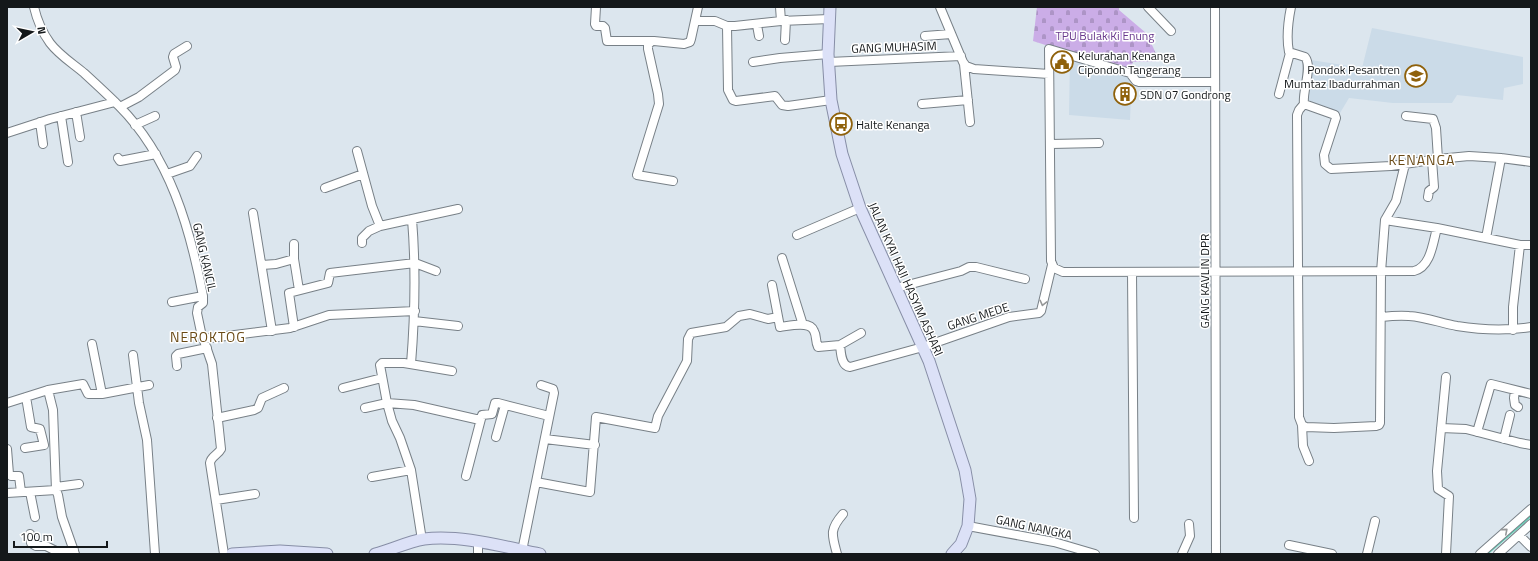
<svg xmlns="http://www.w3.org/2000/svg" width="1538" height="561" viewBox="0 0 1538 561" font-family="'Titillium Web',sans-serif">
<style>
.built{fill:#cbdbe8}
.cemetery{fill:url(#cemetery-stones)}
.lines{fill:none;stroke-linecap:round;stroke-linejoin:round}
.stream{stroke:#63d1b6;stroke-width:2}
.minor-casing{stroke:#788087;stroke-width:10}
.major-casing{stroke:#878ea6;stroke-width:13}
.minor{stroke:#fff;stroke-width:8}
.major{stroke:#dce1f7;stroke-width:11}
.oneway{stroke:#959798}
.labels{text-anchor:middle;dominant-baseline:central;stroke-width:3;stroke-linejoin:round;paint-order:stroke}
.park-label{font-size:12px;fill:#69398d;stroke:#fff}
.street-label{font-size:12px;fill:#14181a;stroke:#fff}
.poi-label{font-size:12px;fill:#14181a;stroke:#fff;text-anchor:start}
.quarter-label{font-size:14px;letter-spacing:1px;fill:#6a4a15;stroke:#fff}
</style>
<defs>
<pattern id="cemetery-stones" width="16" height="16" patternUnits="userSpaceOnUse"><rect width="16" height="16" fill="#cbade7"/><path d="M2 7V4a2 2 0 0 1 4 0v3zM10 15v-3a2 2 0 0 1 4 0v3z" fill="#ad94c6"/></pattern>
</defs>
<rect width="100%" height="100%" fill="#dce6ee"/>
<path class="built" d="M1372,28L1523,57V84L1504,88L1503,100L1457,95L1452,103H1393L1349,98L1340,113L1312,105L1305,101L1311,60L1362,68Z
M1070,57L1132,74L1130,120L1069,115Z"/>
<path class="cemetery" d="M1037,7H1119V10L1146,33L1153,47L1159,61L1133,62L1129,72L1033,41Z"/>
<g class="lines">
<path class="stream" d="M1487,554L1531,516"/>
<g class="minor-casing">
<path id="minor" d="M34,7C37,20 42,32 50,43C59,55 72,63 84,73C96,84 108,95 119,106C170,157 190,228 203,296V303L198,307L197,313L201,332L212,364L221,449C218,455 211,456 210,463L224,554
M596,7L595,24L596,26H603L605,28L607,41H654L684,44L690,42L691,39L698,7
M780,7L781,21
M940,7L963,62L966,66L974,69L1049,74
M1148,7L1171,31
M1215,7L1216,554
M1291,7C1288,22 1286,37 1289,52L1305,57C1313,67 1302,91 1304,104L1299,110L1297,115L1299,417L1302,425L1303,446L1309,461
M696,21H715L727,26H735L781,21L829,19
M757,25L759,36
M727,26L728,90L733,100L736,101L775,96L782,105L788,106L831,100
M925,36L951,34
M785,40L786,20
M651,42L648,45V49L658,94L659,104L637,175L673,181
M753,62L780,58L828,54
M829,62L961,56
M964,64L970,122
M1215,82H1139L1136,81L1130,73L1049,49L1051,261L1054,268L1063,272L1414,271C1431,267 1433,242 1437,228
M1279,94L1290,53
M922,104L968,100
M1304,104L1335,115L1336,118L1324,155L1325,164L1331,169L1391,166L1438,159L1469,156L1501,158L1531,162
M120,107L139,97L175,70L176,67L173,57L174,54L187,46
M76,112L80,137
M61,116L68,162
M1406,116L1433,119L1436,128L1438,159
M40,122L43,144
M135,125L155,116
M7,133L50,119L115,102
M1051,144L1099,143
M357,151L372,206L380,226
M118,158L120,161L156,154
M167,174L190,166L197,156
M325,188L363,174
M1428,197L1429,191L1434,187L1432,160
M253,213L272,331
M1385,220L1437,228L1520,245H1531
M797,235L860,208
M1486,238L1501,158
M362,243V238L369,231L380,226L458,209
M294,244V259L299,290
M782,258L803,325
M262,265L276,264L294,259
M1132,272L1134,518
M772,285L780,327C789,326 810,320 814,331C817,336 815,341 818,347L840,345L861,333
M896,288L961,271L969,267H976L1025,279
M172,302L203,296
M1381,317C1390,316 1399,315 1409,316C1425,317 1441,323 1457,326C1482,330 1506,331 1531,327
M414,321L458,326
M294,327L289,293L328,283L330,273L415,263L436,271
M1513,330V307L1520,245
M203,339L290,328L329,315L415,311
M92,344L102,394
M840,345C841,353 841,366 850,367L923,347L1009,317L1039,313L1041,311L1052,265
M133,355L139,403L147,440L155,554
M411,364C415,315 416,268 412,219
M177,366L176,356L178,354L207,348
M343,388L382,378
M48,390L53,410L56,490L58,495L62,517L75,554
M1515,390L1514,398L1515,405L1518,407
M7,403L48,390L83,384L88,394H102L149,385
M365,408L387,403L414,405L480,420
M217,418L254,410L258,408L262,398L284,388
M1302,425L1306,427L1334,428L1376,426L1379,425L1380,423L1381,272L1385,220L1396,201L1405,164
M1441,428L1466,429L1520,443L1531,445
M1477,432L1491,384L1531,394
M496,437L505,405
M545,439L595,445
M1504,439L1510,415
M25,448L44,445L40,429L31,427L26,397
M7,449L9,474L11,476H19L21,492
M466,476L482,415L492,414L495,403H498L549,416
M372,477L411,470
M536,482L590,492L596,417L655,428L658,416L687,361L688,339L691,333L726,327L739,316L750,314L768,319L778,317
M56,487L79,484
M30,492L35,517
M7,493L56,490
M216,500L255,494
M968,526L1054,542L1095,554
M30,534L31,543L36,546H46L58,552L74,550
M1519,535L1531,547
M422,540L411,470L400,438L392,421L387,403L380,365L382,363H404L452,371
M1289,545L1332,554
M522,551L554,393L553,389L541,385
M478,554V542
M837,554C832,535 829,530 843,514
M1182,554L1190,536L1189,524
M1367,554L1375,521
M1446,554L1449,496L1438,489L1437,471L1446,377
M1480,554L1531,509
M1498,554L1531,524"/>
</g>
<g class="major-casing">
<path id="major" d="M830,7L828,54L831,100L842,154L860,208L929,361L965,470L970,499L968,526L961,544L952,554
M232,554L280,551L327,554
M375,554C391,550 407,542 424,539C459,534 505,547 540,554"/>
</g>
<use href="#minor" class="minor"/>
<use href="#major" class="major"/>
</g>
<defs><path id="oneway-chevron" d="M-2-3.5L2.5 0L-2 3.5" fill="none" stroke-width="1.6" stroke-linecap="round" stroke-linejoin="round"/></defs>
<g class="oneway">
<use href="#oneway-chevron" transform="translate(1043 303) rotate(104)"/>
<use href="#oneway-chevron" transform="translate(1505 531) rotate(-41)"/>
</g>
<defs>
<g id="civic-ring" transform="scale(1.15)"><circle r="9.5" fill="#fff" stroke="#8f610b" stroke-width="1.5"/><path d="M-.6-6.5H3V-4.5H.6V-3L4-1V1h2V6H-6V1h2V-1L-.6-3ZM-1.2 2.5V6h2.4V2.5Z" fill="#8f610b"/></g>
<g id="school-ring" transform="scale(1.15)"><circle r="9.5" fill="#fff" stroke="#8f610b" stroke-width="1.5"/><path d="M0-5L7-2L0 1L-7-2ZM-4 1L0 2.5L4 1V4Q0 6-4 4Z" fill="#8f610b"/></g>
<g id="building-ring" transform="scale(1.15)"><circle r="9.5" fill="#fff" stroke="#8f610b" stroke-width="1.5"/><path d="M-4-6H4V6H1V3H-1V6H-4ZM-2.5-4.3h1.7v1.8h-1.7ZM.8-4.3h1.7v1.8H.8ZM-2.5-1h1.7V.8h-1.7ZM.8-1h1.7V.8H.8Z" fill="#8f610b"/></g>
<g id="bus-ring" transform="scale(1.15)"><circle r="9.5" fill="#fff" stroke="#8f610b" stroke-width="1.5"/><path d="M-5-6H5V4H4V6H2V4H-2V6H-4V4H-5ZM-3.5-4V0h7V-4ZM-3.5 1.2v1.5H-2V1.2ZM2 1.2v1.5H3.5V1.2Z" fill="#8f610b"/></g>
</defs>
<g fill-rule="evenodd">
<use href="#civic-ring" x="1062" y="62"/>
<use href="#school-ring" x="1416" y="76"/>
<use href="#building-ring" x="1125" y="94"/>
<use href="#bus-ring" x="841" y="124"/>
</g>
<g class="labels">
<g class="park-label">
<text x="1105" y="35">TPU Bulak Ki Enung</text>
</g>
<g class="street-label">
<text transform="translate(894 47) rotate(-2)">GANG MUHASIM</text>
<text transform="translate(205 257) rotate(77)">GANG KANCIL</text>
<text transform="translate(906 279) rotate(66)">JALAN KYAI HAJI HASYIM ASHARI</text>
<text transform="translate(1204 281) rotate(-90)">GANG KAVLIN DPR</text>
<text transform="translate(978 316) rotate(-18)">GANG MEDE</text>
<text transform="translate(1034 527) rotate(12)">GANG NANGKA</text>
</g>
<g class="poi-label">
<text x="1078" y="55">Kelurahan Kenanga<tspan x="1078" dy="14">Cipondoh Tangerang</tspan></text>
<text x="1400" y="69" text-anchor="end">Pondok Pesantren<tspan x="1400" dy="14">Mumtaz Ibadurrahman</tspan></text>
<text x="1140" y="94">SDN 07 Gondrong</text>
<text x="856" y="124">Halte Kenanga</text>
</g>
<g class="quarter-label">
<text x="1422" y="159">KENANGA</text>
<text x="208" y="336">NEROKTOG</text>
</g>
</g>
<rect width="1538" height="561" fill="none" stroke="#14181a" stroke-width="16"/>
<g transform="translate(32 32) rotate(81)" stroke="#ffffff" stroke-width="3" paint-order="stroke">
<path d="M0-3L7 15L0 10L-7 15Z" fill="#14181a"/>
<text y="-6" font-size="11" font-weight="bold" text-anchor="middle" fill="#14181a">N</text>
</g>
<path d="M14 541v6h93v-6" fill="none" stroke="#14181a" stroke-width="2"/>
<text x="20" y="541" font-size="12" fill="#14181a" stroke="#ffffff" stroke-width="3" paint-order="stroke">100 m</text>
</svg>
